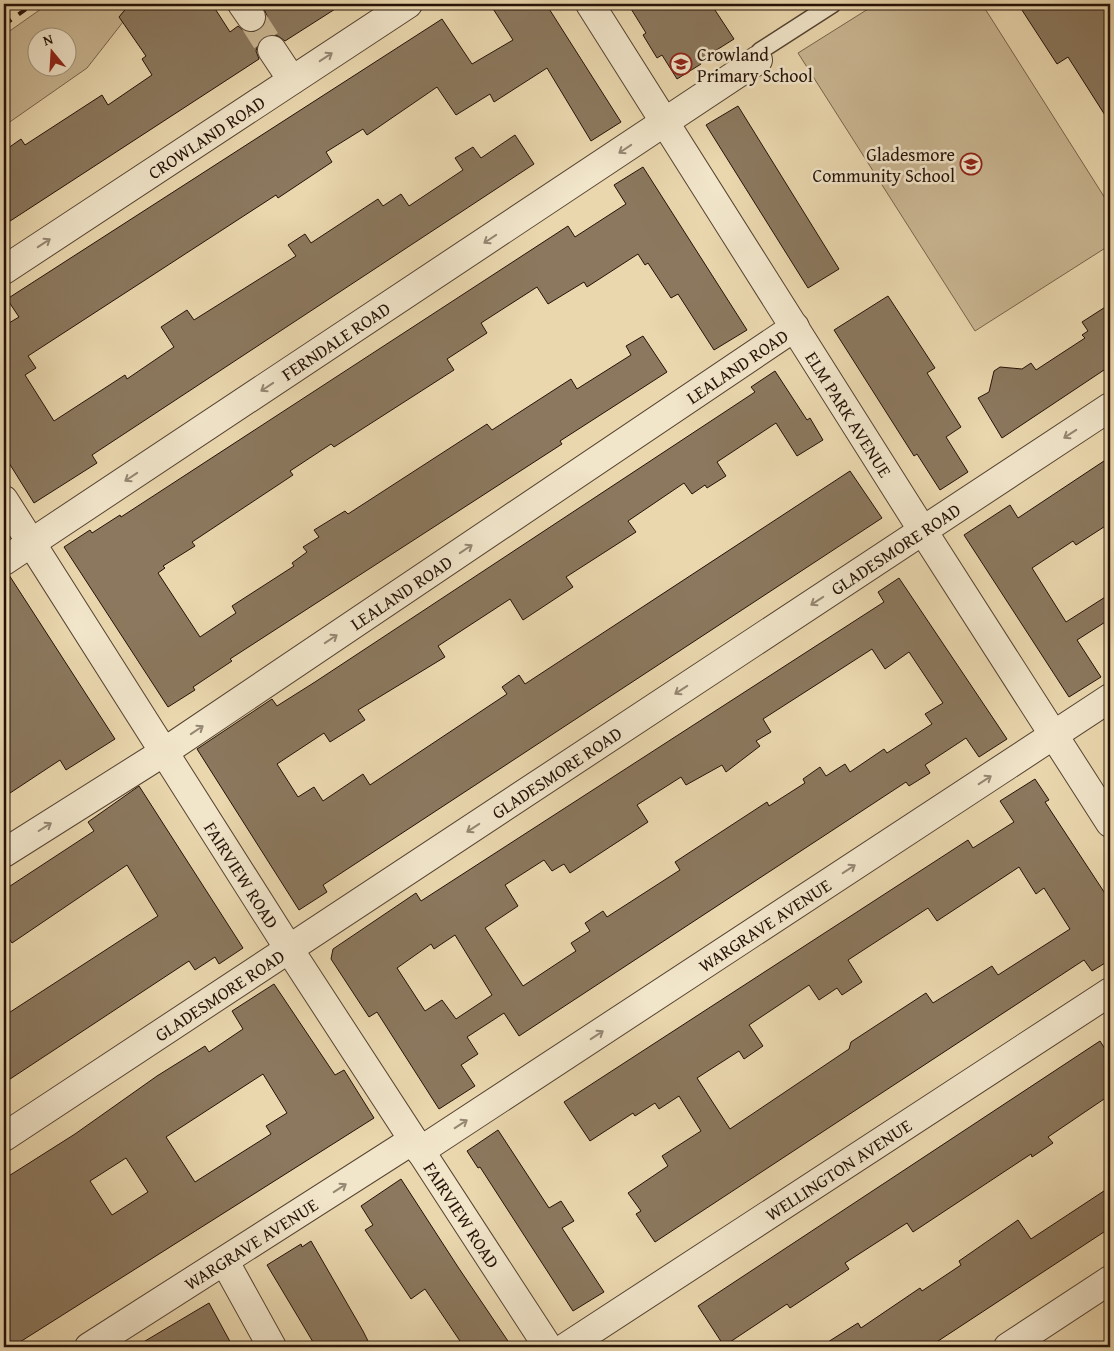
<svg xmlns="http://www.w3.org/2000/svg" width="1114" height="1351" viewBox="0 0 1114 1351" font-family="'Gentium Book Plus',serif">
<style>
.green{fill:#c9b692;stroke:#77644c;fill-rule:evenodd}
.building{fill:#8b785e;stroke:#251207;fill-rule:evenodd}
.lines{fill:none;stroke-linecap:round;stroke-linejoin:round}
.street-tunnel{stroke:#ccb995;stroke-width:28;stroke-dasharray:28 14;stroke-linecap:butt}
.lane-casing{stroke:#564331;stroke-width:19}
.street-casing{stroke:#564331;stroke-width:30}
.lane{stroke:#f1e5ca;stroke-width:16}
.street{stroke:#f1e5ca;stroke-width:28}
.rail{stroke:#251207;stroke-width:4;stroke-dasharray:9 9;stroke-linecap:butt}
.oneway{stroke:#958672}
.labels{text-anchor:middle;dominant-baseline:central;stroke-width:5;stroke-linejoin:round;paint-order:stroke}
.poi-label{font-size:18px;fill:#251207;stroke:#f1e5ca;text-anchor:start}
.street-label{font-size:18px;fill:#251207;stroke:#f1e5ca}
</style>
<rect width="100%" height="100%" fill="#ead7ae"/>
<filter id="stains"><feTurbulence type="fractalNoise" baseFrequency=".004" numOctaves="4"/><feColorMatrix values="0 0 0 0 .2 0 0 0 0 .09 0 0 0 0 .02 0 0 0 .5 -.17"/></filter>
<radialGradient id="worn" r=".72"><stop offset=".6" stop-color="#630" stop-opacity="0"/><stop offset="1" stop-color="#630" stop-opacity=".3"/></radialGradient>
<path class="green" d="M48,4H130L120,16L123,22L87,68L4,126V35ZM38,38H68V68H38Z
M876,4H982L1110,206V245L975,331L798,53Z"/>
<path class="building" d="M130,4H212L230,32L238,26L244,31L252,33L259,30L265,24L267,16L264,9L271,4H343L285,41L278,36L271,34L264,37L258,44L256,51L259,59L4,225V151L21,139L25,145L102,95L108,105L152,75L142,59L146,56L119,17Z
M490,4H546L621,122L591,141L547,68L494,102L490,94L456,115L437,87L367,135L363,129L326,152L332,162L278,198L276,195L28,356L36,368L25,375L54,421L125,375L127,379L174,347L161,327L187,310L194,320L296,256L288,245L305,234L311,243L378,199L383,206L401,194L409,206L463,170L455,158L473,147L481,158L515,135L534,164L92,455L97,463L34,503L4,455V326L19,317L7,299L442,19L472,64L513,40Z
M628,4H711L734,39L699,61L701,64L677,79L662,55L657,58L643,35L646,33Z
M1018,4H1110V123L1068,57L1057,64Z
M738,106L839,269L808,288L706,125Z
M643,167L747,330L714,350L678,294L671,298L648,263L645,265L638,254L587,287L584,282L548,304L537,287L481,323L487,333L447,359L454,370L334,447L331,444L290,471L293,475L192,542L195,546L163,566L165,568L158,573L200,637L236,613L232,606L294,566L292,563L307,552L303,547L319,537L314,530L345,511L348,514L487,424L492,430L571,379L577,389L631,355L626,346L643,336L667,372L560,441L562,444L230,659L232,661L193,687L195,690L168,707L64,547L90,530L92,533L120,515L121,517L568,226L575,237L626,204L614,185Z
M888,296L935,368L927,373L961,427L946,437L968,472L940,490L917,454L914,456L834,330Z
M1110,304V366L1002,438L978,398L989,392L994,371L1000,367L1022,369L1031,363L1036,370L1085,338L1082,335L1088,331L1082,322Z
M775,371L807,420L810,418L823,440L797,456L776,423L717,462L726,476L707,488L705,485L692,494L684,483L628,521L636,532L566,577L573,587L523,620L510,599L438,646L445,657L358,710L365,720L330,742L324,733L277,764L298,797L314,787L323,801L363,774L370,785L507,694L502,687L519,675L525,684L850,471L882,518L323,885L327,892L299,910L197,749L272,699L277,706L315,682L755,392L751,387Z
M1110,457V523L1076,545L1073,541L1032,568L1066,622L1110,594V619L1077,640L1101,677L1069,697L964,535L1010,505L1018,518Z
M9,575L115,739L66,770L60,760L4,797V576Z
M899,578L1007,739L979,757L966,738L925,765L930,773L909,786L906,782L519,1036L504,1013L467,1037L478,1054L461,1065L475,1086L439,1109L377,1012L369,1017L331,959L333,949L416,893L421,901L884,602L878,592ZM872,649L885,669L909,652L943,703L925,714L932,724L887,753L884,749L850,772L845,764L826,776L820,767L803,779L805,783L769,806L767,802L675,862L680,870L607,917L603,911L585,923L590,931L571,943L576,951L523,986L485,928L518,906L505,885L544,860L552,871L564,864L570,873L648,822L637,805L681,777L686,785L722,765L726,772L760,746L756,741L771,732L763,719ZM455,935L492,995L456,1019L442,1000L425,1011L397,968L431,944L434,949Z
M1035,779L1049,800L1045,802L1110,901V960L1092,971L1084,960L655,1242L636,1214L641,1211L628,1193L668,1166L662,1156L701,1131L679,1096L659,1109L655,1103L635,1116L633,1113L590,1141L564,1102L968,840L973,848L1014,822L1000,801ZM1019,867L1036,894L1044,888L1070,929L998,975L992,966L933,1003L926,993L851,1042L849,1049L730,1129L697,1078L739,1051L744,1059L763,1046L749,1025L809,985L819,1000L837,988L842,995L862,982L848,960L928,908L937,921Z
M139,786L243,948L219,964L215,957L195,970L189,961L4,1083V1016L158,916L127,865L12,943L4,931V890L94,831L88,822Z
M274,984L335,1075L344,1070L374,1118L12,1347H4V1179L75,1134L157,1076L205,1046L209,1052L243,1029L232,1011ZM263,1074L287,1113L266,1126L271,1134L195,1182L166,1137ZM126,1158L148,1192L112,1215L90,1181Z
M1100,1041L1110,1057V1095L1048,1137L1053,1143L1032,1157L1031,1154L913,1232L907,1223L845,1263L849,1269L790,1308L787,1304L724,1346L698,1306Z
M498,1130L549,1208L561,1201L574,1221L562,1228L604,1292L573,1311L480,1167L478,1168L467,1151Z
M401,1179L458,1267L512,1347H464L425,1289L411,1299L365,1230L373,1225L361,1206Z
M1110,1187V1228L929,1347H820L858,1323L861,1328L920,1288L922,1291L961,1265L959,1261L1018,1220L1031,1239Z
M311,1241L363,1331L371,1347H316L267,1265L301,1244L302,1247Z
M209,1303L233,1347H135Z"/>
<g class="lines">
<path class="street-tunnel" d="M251,17L272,50"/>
<g class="lane-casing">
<path id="lane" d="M758,60L760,51L833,4"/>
</g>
<g class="street-casing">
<g id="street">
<path d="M242,4L251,17"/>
<path id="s1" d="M590,4L923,531L1110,823"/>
<path d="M272,50L292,80"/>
<path id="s2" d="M4,270L408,4"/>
<path id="s3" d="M4,500L289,949L548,1347"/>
<path id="s4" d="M4,561L758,60"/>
<path id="s5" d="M4,853L164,752L795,327"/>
<path id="s6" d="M4,1137L1110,407"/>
<path id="s7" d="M420,1151L1110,698"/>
<path d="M225,1262L272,1347"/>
<path id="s8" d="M89,1347L413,1140"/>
<path id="s9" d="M566,1347L1110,992"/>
<path d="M1008,1347L1110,1280"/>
</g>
</g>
<use href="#lane" class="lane"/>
<use href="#street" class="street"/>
<path class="rail" d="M4,8L10,4
M4,25L33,4"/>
</g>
<defs><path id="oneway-shaft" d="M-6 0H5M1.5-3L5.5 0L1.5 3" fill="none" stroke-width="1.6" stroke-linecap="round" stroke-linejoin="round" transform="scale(1.25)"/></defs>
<g class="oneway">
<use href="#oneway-shaft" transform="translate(326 57) rotate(-33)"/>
<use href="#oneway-shaft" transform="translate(625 149) rotate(146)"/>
<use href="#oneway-shaft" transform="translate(490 239) rotate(146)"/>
<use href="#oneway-shaft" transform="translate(44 243) rotate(-33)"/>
<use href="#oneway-shaft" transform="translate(267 387) rotate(146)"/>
<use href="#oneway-shaft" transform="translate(1070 434) rotate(147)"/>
<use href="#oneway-shaft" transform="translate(131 477) rotate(146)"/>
<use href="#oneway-shaft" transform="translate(466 549) rotate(-34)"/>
<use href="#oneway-shaft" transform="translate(817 601) rotate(147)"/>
<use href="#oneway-shaft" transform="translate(331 639) rotate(-34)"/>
<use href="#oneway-shaft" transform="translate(681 690) rotate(147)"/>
<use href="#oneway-shaft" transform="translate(197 730) rotate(-34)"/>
<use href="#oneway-shaft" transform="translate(985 780) rotate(-33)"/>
<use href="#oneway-shaft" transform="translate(45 827) rotate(-32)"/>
<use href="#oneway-shaft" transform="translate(473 828) rotate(147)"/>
<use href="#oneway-shaft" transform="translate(849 869) rotate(-33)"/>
<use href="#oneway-shaft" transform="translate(597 1035) rotate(-33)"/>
<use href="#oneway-shaft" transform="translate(461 1124) rotate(-33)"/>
<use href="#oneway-shaft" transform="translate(340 1188) rotate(-33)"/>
</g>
<defs>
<g id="school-ring" transform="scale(1.125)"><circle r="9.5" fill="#f1e5ca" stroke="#8f2418" stroke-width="1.5"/><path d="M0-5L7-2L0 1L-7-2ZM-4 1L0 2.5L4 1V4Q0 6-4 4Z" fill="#8f2418"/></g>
</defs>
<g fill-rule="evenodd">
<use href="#school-ring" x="681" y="64"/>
<use href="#school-ring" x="971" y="164"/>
</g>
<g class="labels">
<g class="poi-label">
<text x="697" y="54">Crowland<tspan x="697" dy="21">Primary School</tspan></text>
<text x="955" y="154" text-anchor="end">Gladesmore<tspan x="955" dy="21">Community School</tspan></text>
</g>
<g class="street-label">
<text stroke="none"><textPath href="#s2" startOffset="242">CROWLAND ROAD</textPath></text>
<text stroke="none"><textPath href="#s4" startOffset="398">FERNDALE ROAD</textPath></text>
<text stroke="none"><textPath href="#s5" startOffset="880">LEALAND ROAD</textPath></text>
<text stroke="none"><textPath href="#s1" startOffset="485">ELM PARK AVENUE</textPath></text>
<text stroke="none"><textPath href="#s6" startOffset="1068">GLADESMORE ROAD</textPath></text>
<text stroke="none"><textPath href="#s5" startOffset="475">LEALAND ROAD</textPath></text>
<text stroke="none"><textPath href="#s6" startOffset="662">GLADESMORE ROAD</textPath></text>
<text stroke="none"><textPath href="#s3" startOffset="444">FAIRVIEW ROAD</textPath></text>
<text stroke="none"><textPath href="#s7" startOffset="412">WARGRAVE AVENUE</textPath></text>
<text stroke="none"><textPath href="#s6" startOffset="258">GLADESMORE ROAD</textPath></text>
<text stroke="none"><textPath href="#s9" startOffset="325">WELLINGTON AVENUE</textPath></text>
<text stroke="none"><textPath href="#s3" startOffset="849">FAIRVIEW ROAD</textPath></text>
<text stroke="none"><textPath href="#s8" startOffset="192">WARGRAVE AVENUE</textPath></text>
</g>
</g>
<rect width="1114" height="1351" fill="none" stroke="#ead7ae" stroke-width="20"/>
<rect x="5" y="5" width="1104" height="1341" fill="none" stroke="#251207" stroke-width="2.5"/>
<rect x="10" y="10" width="1094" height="1331" fill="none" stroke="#251207"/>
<g transform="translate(52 52) rotate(342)"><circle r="24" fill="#f1e5ca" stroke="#9f917c"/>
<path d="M0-4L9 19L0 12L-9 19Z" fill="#8f2418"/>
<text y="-8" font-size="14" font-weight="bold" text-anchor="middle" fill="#251207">N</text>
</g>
<rect width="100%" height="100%" filter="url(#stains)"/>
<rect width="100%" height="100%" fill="url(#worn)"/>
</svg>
